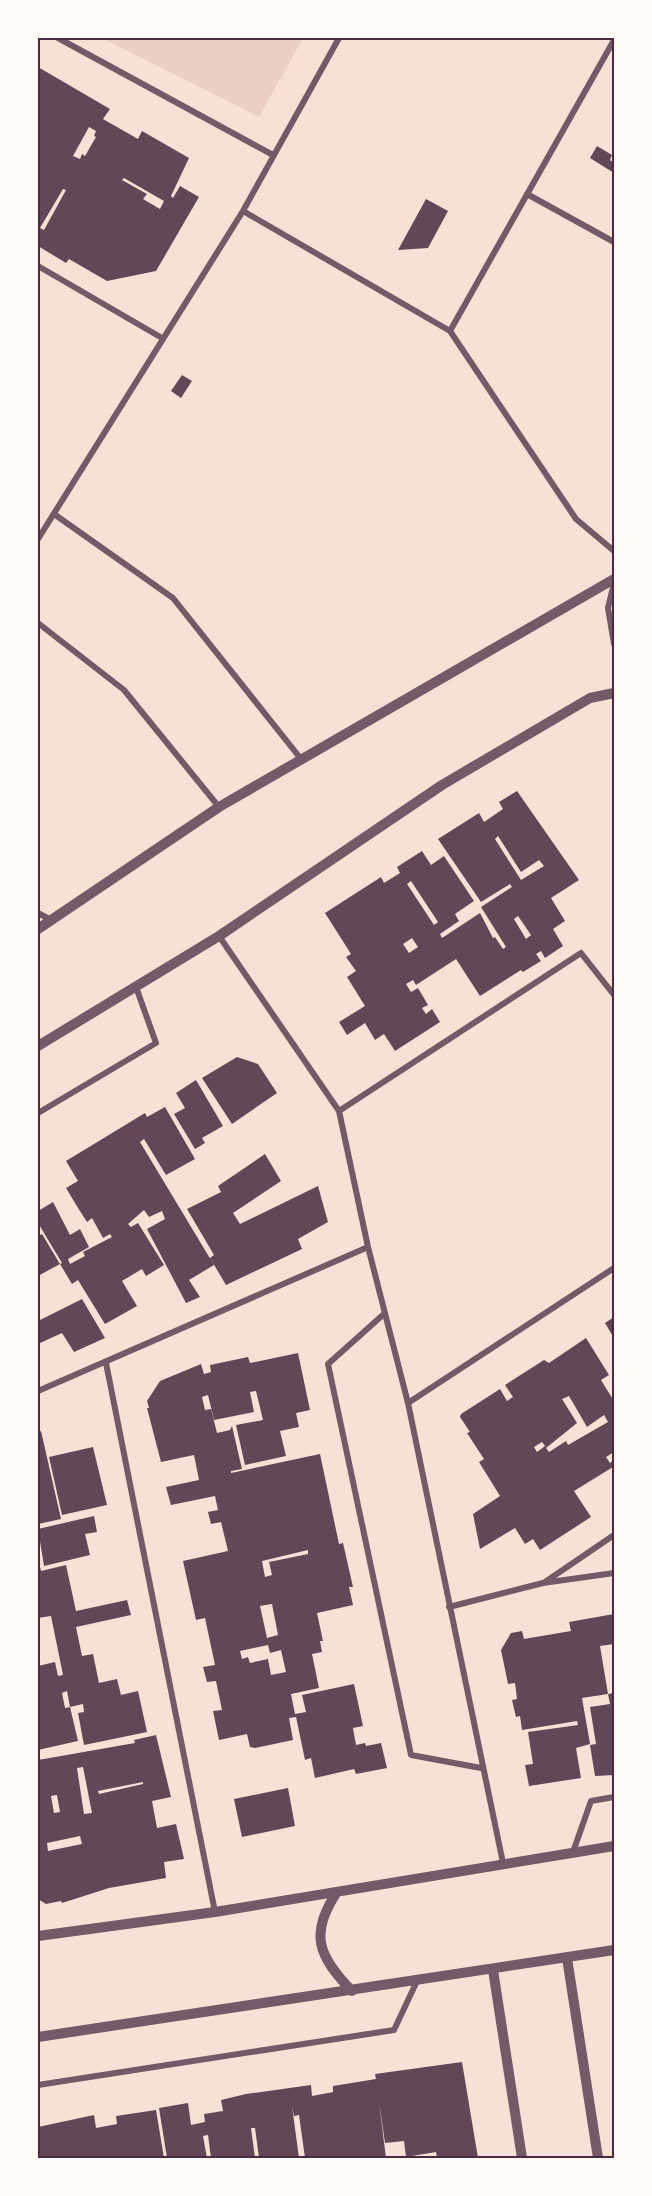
<svg xmlns="http://www.w3.org/2000/svg" width="652" height="2196" viewBox="0 0 652 2196" font-family="'Asap Condensed',sans-serif">
<style>
.green{fill:#ebcfc5}
.building{fill:#644757;fill-rule:evenodd}
.lines{fill:none;stroke-linecap:round;stroke-linejoin:round}
.minor{stroke:#755966;stroke-width:6}
.tertiary{stroke:#755966;stroke-width:10}
.neatline{fill:none;stroke:#4a2c40;stroke-width:2}
</style>
<rect width="100%" height="100%" fill="#f7e1d7"/>
<path class="green" d="M102,38H303L259,117Z"/>
<path class="building" d="M38,67L110,109L103,119L138,139L142,131L189,158L171,196L173,198L180,186L199,197L156,271L107,281L69,259L66,263L38,246V175L40,171L38,172ZM89,127L96,131L94,136L96,137L85,156L82,154L80,159L73,156ZM124,178L164,201L160,209L143,199L147,194L122,180ZM63,189L66,190L44,230L40,228Z
M597,146L612,155L610,160L614,163V173L590,158Z
M426,199L448,211L428,248L398,250Z
M182,375L192,381L181,398L171,391Z
M517,791L579,880L551,898L565,921L553,929L563,946L545,958L541,951L536,954L541,961L523,972L521,970L480,996L456,959L416,985L413,980L406,984L411,992L418,988L428,1005L422,1008L426,1014L432,1009L440,1022L395,1051L384,1034L375,1040L365,1023L347,1035L339,1022L365,1006L347,977L356,971L346,957L351,954L325,913L381,877L384,883L400,873L397,867L422,851L431,865L444,856L474,901L455,914L459,921L440,934L442,938L480,913L493,938L495,937L503,949L506,947L481,907L512,887L510,884L481,902L438,839L479,813L484,822L503,809L499,802ZM498,836L521,872L539,860L544,866L521,880L495,839ZM411,881L438,922L434,925L407,884ZM518,916L531,935L526,939L514,919ZM412,938L418,947L409,953L403,944Z
M237,1057L258,1064L277,1093L232,1124L202,1078Z
M196,1080L223,1126L202,1138L205,1143L195,1149L174,1114L185,1108L176,1093Z
M165,1107L195,1159L166,1175L144,1139L140,1142L214,1265L189,1280L200,1297L186,1303L147,1229L165,1219L162,1211L149,1217L144,1210L128,1224L131,1227L138,1223L164,1265L146,1276L142,1269L122,1281L137,1306L105,1324L78,1280L72,1284L60,1264L62,1263L38,1223V1211L53,1202L70,1235L80,1229L89,1247L68,1259L70,1264L85,1256L83,1252L112,1237L110,1234L103,1238L92,1218L87,1222L78,1208L66,1188L78,1181L66,1161L145,1113L147,1117Z
M265,1154L281,1181L233,1213L240,1224L318,1186L328,1222L298,1239L302,1249L226,1285L210,1258L214,1255L187,1209L221,1192L218,1186Z
M42,1234L60,1264L38,1276V1236Z
M82,1299L105,1338L74,1352L62,1333L38,1344L40,1320Z
M614,1317V1338L605,1323Z
M586,1338L609,1375L601,1380L614,1401V1452L606,1457L610,1463L614,1460V1469L613,1467L574,1491L591,1517L540,1550L533,1539L525,1544L515,1528L480,1549L473,1514L500,1496L479,1462L484,1459L467,1433L470,1432L460,1417L461,1414L500,1389L507,1401L513,1397L505,1385L544,1360L549,1363ZM569,1396L587,1427L604,1415L608,1422L568,1445L566,1441L549,1452L546,1448L577,1423L562,1399ZM542,1442L545,1446L537,1452L534,1447Z
M298,1353L310,1410L296,1413L299,1427L280,1431L286,1456L245,1465L236,1425L263,1420L256,1391L250,1392L254,1412L214,1420L208,1395L202,1397L205,1410L211,1409L217,1433L230,1430L232,1426L242,1469L231,1471V1473L320,1454L339,1544L343,1543L353,1587H349L353,1605L317,1613L323,1641H320L322,1652L312,1654L319,1688L291,1694L295,1714L306,1712L302,1695L354,1684L363,1726L353,1728L356,1745L365,1743L366,1746L381,1743L387,1768L356,1774L354,1769L315,1778L311,1758L305,1760L296,1717L289,1718L293,1740L255,1748L250,1747L247,1734L219,1740L213,1711L222,1710L216,1681L207,1682L203,1667L215,1665L205,1618L196,1620L183,1561L228,1551L221,1522L211,1524L208,1512L218,1510L215,1496L171,1505L166,1487L199,1480L194,1455L161,1462L147,1408H149L147,1401L160,1381L201,1364L204,1374L211,1372L210,1365L248,1357L250,1363ZM308,1550V1554L269,1562L272,1575L265,1577L262,1561ZM272,1604L278,1635L267,1638L260,1606ZM268,1645L270,1653L281,1650L286,1672L271,1675L268,1659L250,1663L248,1657L242,1659L240,1651Z
M41,1431L61,1519L38,1524V1433Z
M93,1447L107,1505L62,1515L49,1457Z
M94,1516L97,1532L85,1534L90,1555L44,1566L38,1529Z
M38,1558L41,1571L66,1565L76,1611L127,1600L131,1615L76,1627L82,1656L93,1654L99,1683L117,1679L121,1695L138,1691L147,1732L84,1745L78,1713L84,1712L83,1704L70,1707L78,1741L38,1750V1666L55,1662L58,1676L63,1675L51,1616L38,1618ZM67,1691L70,1707L65,1708L62,1693Z
M614,1614V1644L600,1646L608,1694L582,1698L590,1744L576,1748L581,1778L529,1786L525,1765L533,1764L528,1732L578,1725L577,1721L522,1730L520,1716L516,1717L512,1700L517,1699L515,1683L508,1684L501,1650L511,1633L522,1631L524,1639L571,1631L569,1622Z
M614,1693V1775L595,1776L590,1745L596,1744L590,1707L610,1704L608,1694Z
M156,1735L171,1797L152,1801L157,1828L176,1824L184,1859L164,1862L166,1878L109,1888L62,1903L61,1901L46,1904L38,1899V1760L135,1743L134,1740ZM83,1767L92,1813L84,1814L77,1768ZM143,1782V1784L99,1794L98,1791ZM57,1795L60,1812L54,1813L51,1796ZM80,1836L82,1844L48,1851L47,1843Z
M288,1788L295,1826L242,1837L234,1799Z
M462,2062L478,2158H437L436,2152L406,2157L404,2141L385,2143L379,2102L386,2158H305L299,2115L294,2116L292,2106L299,2158H259L255,2128H251L255,2158H211L208,2135L203,2136L207,2158H167L159,2108L188,2103L191,2125L205,2122L204,2114L223,2111L221,2100L246,2094L311,2085L312,2096L333,2092V2086L376,2079L375,2074Z
M156,2110L164,2158H38V2127L94,2115L96,2128L117,2124L116,2116Z"/>
<g class="lines">
<path class="minor" d="M58,38L273,155
M527,194L614,242
M243,211L450,331L576,519L614,551
M38,266L162,338
M450,331L614,40
M54,514L173,598L301,759
M38,539L243,211L339,38
M614,583L608,608L614,644
M38,623L124,690L219,807
M38,913L51,920
M219,936L339,1111L368,1247L408,1403L503,1863
M339,1111L581,953L614,995
M38,1113L156,1043L136,987
M385,1313L328,1364L411,1755L481,1768
M106,1363L215,1912
M38,1391L368,1247
M408,1403L614,1268
M545,1582L614,1535
M449,1607L543,1583L614,1573
M573,1852L591,1801L614,1797
M38,2085L394,2030L417,1981"/>
<path class="tertiary" d="M38,929L219,807L614,579
M38,1046L219,936L442,785L590,698L614,693
M337,1892C309,1934 318,1956 352,1991
M38,1936L215,1912L614,1846
M567,1958L598,2158
M493,1970L522,2158
M38,2037L614,1950"/>
</g>
<rect width="652" height="2196" fill="none" stroke="#fffaf5" stroke-width="78"/>
<rect x="39" y="39" width="574" height="2118" class="neatline"/>
</svg>
